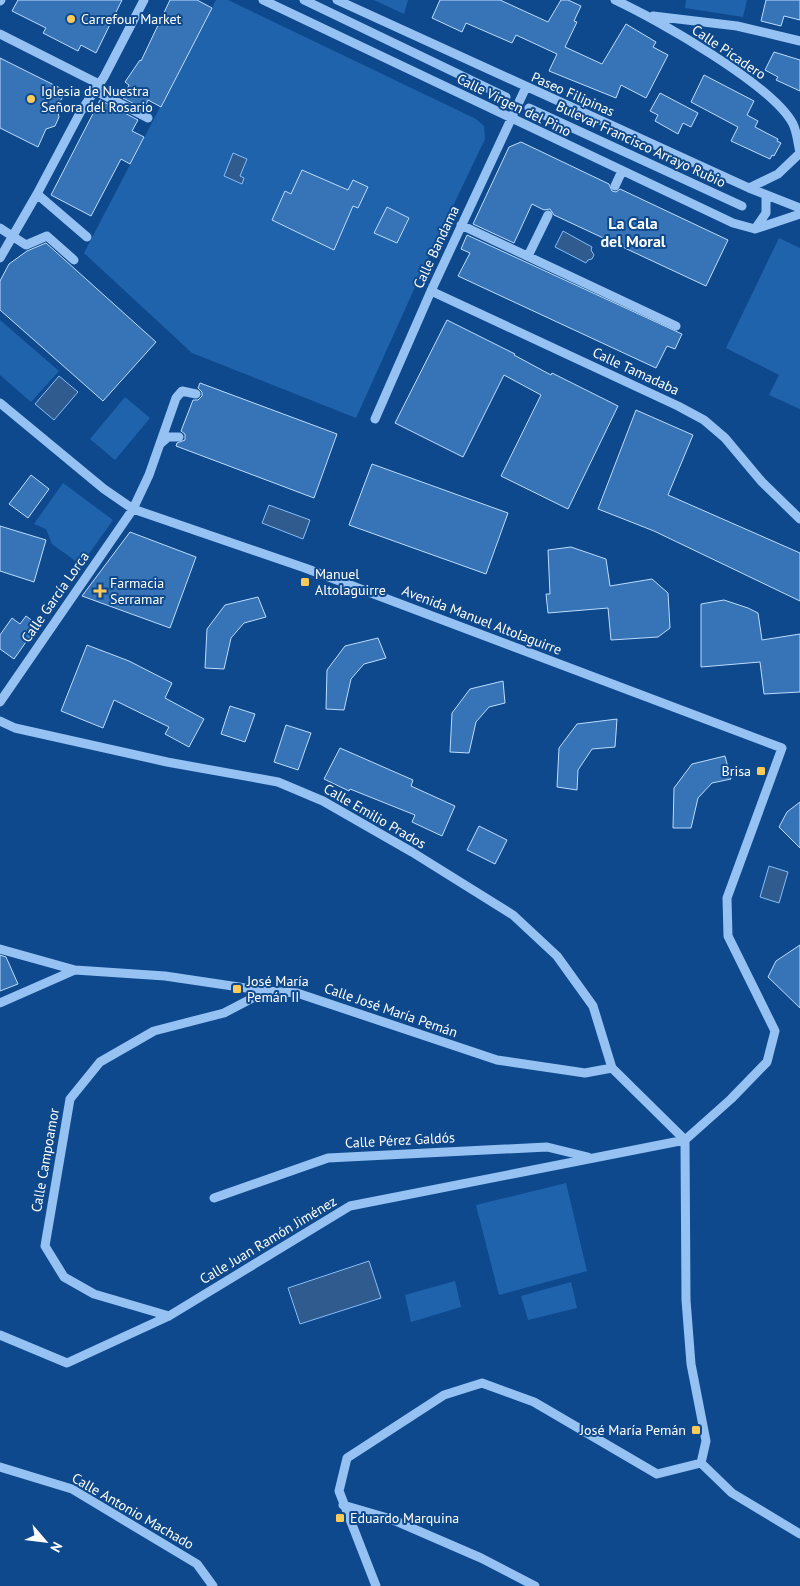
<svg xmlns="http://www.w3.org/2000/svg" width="800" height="1586" viewBox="0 0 800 1586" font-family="'PT Sans',sans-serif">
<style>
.green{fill:#2063ad}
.water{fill:#305b8e;stroke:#86bdf7}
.building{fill:#3673b7;stroke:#bddcfe}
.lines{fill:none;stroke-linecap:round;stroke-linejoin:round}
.minor{stroke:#95c2f3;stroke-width:9}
.poi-dot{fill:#ffcb58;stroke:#0f498d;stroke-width:2}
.labels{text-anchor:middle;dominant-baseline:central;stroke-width:4;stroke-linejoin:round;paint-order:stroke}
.poi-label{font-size:14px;fill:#fff;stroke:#0f498d;text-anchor:start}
.street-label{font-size:14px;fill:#fff;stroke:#0f498d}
.quarter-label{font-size:16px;font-weight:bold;fill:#fff;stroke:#0f498d}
</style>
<rect width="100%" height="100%" fill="#0f498d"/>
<path class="green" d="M216,0H228L476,119L484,126L485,139L429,256L356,418L192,353L84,253Z
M374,0H408L404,14Z
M686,0H747L743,17L685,8Z
M779,238L800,248V409L769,395L779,375L726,348Z
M0,320L59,371L31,402L0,375Z
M125,397L150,418L115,460L90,439Z
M63,483L113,520L81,565L52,544L46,529L34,524Z
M566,1183L587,1271L499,1295L476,1205Z
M455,1281L461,1307L411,1322L405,1295Z
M571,1282L577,1308L528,1320L521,1296Z"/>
<path class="water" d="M233,153L247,159L240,176L244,178L242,184L224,176Z
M563,231L592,247L591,250L594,255L592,259L588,260L586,263L555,247Z
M59,376L78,392L54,420L35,404Z
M269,505L310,520L303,539L262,523Z
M769,866L788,872L779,903L760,897Z
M369,1261L381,1298L300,1324L288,1288Z"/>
<path class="building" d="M18,0H122L96,53L81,45L78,51L43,33L46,28L12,11Z
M170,0H197L212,8L161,107L148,100L144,109L123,98L129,85L125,82L140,60L141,61Z
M440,0H500L548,22L561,0H568L581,6L574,21L577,22L565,47L602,64L626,24L656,42L653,47L668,55L646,98L621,85L616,98L549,71L557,54L516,35L512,43L466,23L462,32L432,18Z
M766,0H800V20L784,16L781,26L761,21Z
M774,52L800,60V91L776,80L778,77L765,70Z
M0,58L66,91L57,107L59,117L55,126L46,129L38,147L0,128Z
M704,75L754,101L747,115L758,121L755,127L778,139L777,141L781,143L774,156L772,155L770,159L731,141L738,127L691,102Z
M660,93L698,113L691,127L683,123L678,134L655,121L658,115L650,111Z
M100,100L138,120L132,131L144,137L130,164L121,159L91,216L51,195Z
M521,142L609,184L612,191L616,192L620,189L728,240L706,286L554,215L550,209L544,210L532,204L514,243L473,224L509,147Z
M302,170L348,190L353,180L368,187L358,208L353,206L334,250L272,220L285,191L291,194Z
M387,207L409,218L397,243L374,233Z
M467,235L682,334L675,349L667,346L656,368L458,276L470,253L461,249Z
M46,243L156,342L103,401L0,310V281L9,264L27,251Z
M447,320L515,354L514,355L551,375L552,373L618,406L568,509L501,476L541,395L504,375L463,457L395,423Z
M200,383L337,434L314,498L176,446L177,443L185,440V434L181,431L193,400H198L202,396V392L198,388Z
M636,410L693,435L668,495L800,553V601L654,531L598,509Z
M372,464L508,513L486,574L349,525Z
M31,475L49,489L28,518L9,504Z
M0,526L46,540L34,582L0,571Z
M130,532L196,557L170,628L82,596Z
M571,547L606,559L610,586L652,579L668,593L670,628L658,637L611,640L608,608L548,613L546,594H550L548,550Z
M258,597L266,617L244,623L231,638L224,669L205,668L207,629L225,605Z
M724,600L748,608L758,613L762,640L800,634V692L764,694L760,662L701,667V604Z
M26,616L38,625L14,659L0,649V635L12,618L20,624Z
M378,638L386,658L364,664L351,679L344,710L326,709L327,670L345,646Z
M87,645L129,661L172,683L165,698L204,719L189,747L165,734L169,727L114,700L103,728L61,711Z
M503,681L505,703L489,707L476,722L469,753L450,752L452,713L470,689Z
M230,706L255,714L245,742L221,734Z
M617,719L615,747L592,749L578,770L577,790L557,787L559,748L577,724Z
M286,725L311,733L298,770L274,762Z
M340,748L413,780L411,786L455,806L442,836L412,822L415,815L350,789L349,791L324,779Z
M725,756L731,779L712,783L698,798L691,828H673L674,788L692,764Z
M800,802V848L779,827L787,812Z
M479,826L507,840L495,864L467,850Z
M800,945V1008L768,977L776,961Z
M0,955L6,957L18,984L0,991Z"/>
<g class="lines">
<path class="minor" d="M263,0L733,223L755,229L766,213V195
M304,0L506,97
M337,0L749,188L800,208
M615,0C656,19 773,85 793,124C797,132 798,144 800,153L778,174L749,188
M0,1L1,0
M653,16L737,26L800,41
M0,34L99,84
M94,90L148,118
M529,108L742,206
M615,186L622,171
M37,194L87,237
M461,225L676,326
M0,228L26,245L47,236L74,260
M755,229L800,214
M528,256L548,215
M0,258L37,194L81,111L104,77L144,0
M431,291L678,406L704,420L725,438L762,482L800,519
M0,403L104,489L133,509L305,568L782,748L727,898L728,936L775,1031L767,1062L731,1099L685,1140L686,1300L691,1364L706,1441L701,1463
M375,419L431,291L526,87
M160,444L168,437H179
M0,702L133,509L149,475L176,398L182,391L196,394
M0,721L15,728L167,762L278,782L323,801L412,852L513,915L557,956L593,1006L612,1068L685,1140
M0,949L75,970L165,976L266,991L297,993L497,1060L585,1073L612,1068
M0,1003L75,970
M214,1198L328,1158L547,1147L588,1157
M169,1316L94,1294L64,1277L45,1246L70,1099L100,1062L154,1031L224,1013L266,991
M0,1335L67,1363L169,1316L350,1206L685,1140
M701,1463L732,1493L800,1534
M0,1467L72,1489L197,1564L213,1586
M343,1505L391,1519L481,1558L535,1586
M376,1586L339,1491L347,1458L444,1395L482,1383L534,1402L657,1474L701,1463"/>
</g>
<g class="poi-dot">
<circle cx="71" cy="19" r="5"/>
<circle cx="31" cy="99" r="5"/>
<rect x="300" y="577" width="10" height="10" rx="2.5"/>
<path d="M97.5 583.5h5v5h5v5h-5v5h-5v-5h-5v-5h5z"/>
<rect x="756" y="766" width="10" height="10" rx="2.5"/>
<rect x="232" y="984" width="10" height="10" rx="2.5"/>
<rect x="691" y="1425" width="10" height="10" rx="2.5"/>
<rect x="335" y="1513" width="10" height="10" rx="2.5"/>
</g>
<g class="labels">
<g class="poi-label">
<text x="81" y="19">Carrefour Market</text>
<text x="41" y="91">Iglesia de Nuestra<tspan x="41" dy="16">Señora del Rosario</tspan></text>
<text x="315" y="574">Manuel<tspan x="315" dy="16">Altolaguirre</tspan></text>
<text x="110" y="583">Farmacia<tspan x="110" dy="16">Serramar</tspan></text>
<text x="751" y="771" text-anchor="end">Brisa</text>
<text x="247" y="981">José María<tspan x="247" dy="16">Pemán II</tspan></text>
<text x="686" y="1430" text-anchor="end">José María Pemán</text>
<text x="350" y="1518">Eduardo Marquina</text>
</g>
<g class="street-label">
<text transform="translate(729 52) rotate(34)">Calle Picadero</text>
<text transform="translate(573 94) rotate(24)">Paseo Filipinas</text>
<text transform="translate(514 105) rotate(26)">Calle Virgen del Pino</text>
<text transform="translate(641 144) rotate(25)">Bulevar Francisco Arrayo Rubio</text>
<text transform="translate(436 247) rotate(-65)">Calle Bandama</text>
<text transform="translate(636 371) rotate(25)">Calle Tamadaba</text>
<text transform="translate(55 597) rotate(-55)">Calle García Lorca</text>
<text transform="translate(482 620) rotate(21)">Avenida Manuel Altolaguirre</text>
<text transform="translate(375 816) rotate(30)">Calle Emilio Prados</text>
<text transform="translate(391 1010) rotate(19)">Calle José María Pemán</text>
<text transform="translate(400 1140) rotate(-3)">Calle Pérez Galdós</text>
<text transform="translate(45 1160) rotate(-80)">Calle Campoamor</text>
<text transform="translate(268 1240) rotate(-31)">Calle Juan Ramón Jiménez</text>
<text transform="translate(133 1511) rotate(30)">Calle Antonio Machado</text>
</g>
<g class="quarter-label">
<text x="633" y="223">La Cala<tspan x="633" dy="18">del Moral</tspan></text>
</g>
</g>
<g transform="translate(45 1541) rotate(118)" stroke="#0f498d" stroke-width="4" paint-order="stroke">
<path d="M0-4L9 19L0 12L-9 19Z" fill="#ffffff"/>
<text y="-8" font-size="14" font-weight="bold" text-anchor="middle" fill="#ffffff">N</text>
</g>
</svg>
